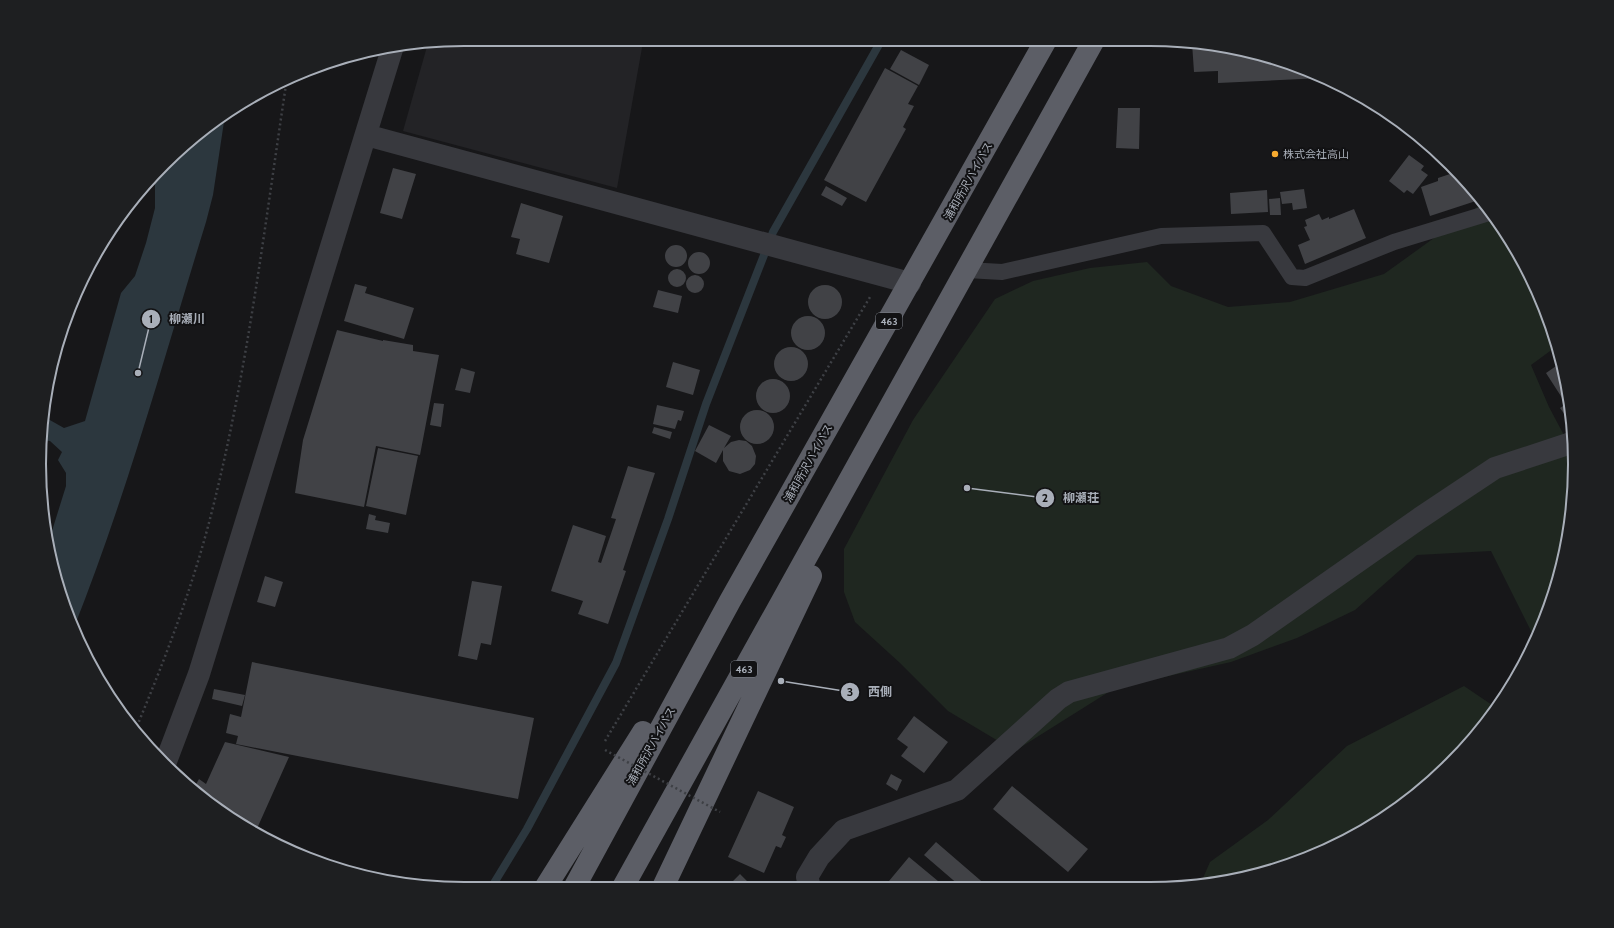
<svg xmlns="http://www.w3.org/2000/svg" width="1614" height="928" viewBox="0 0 1614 928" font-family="Cabin,'Noto Sans JP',sans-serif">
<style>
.built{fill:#232326}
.green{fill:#1f2720}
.water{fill:#2c373e}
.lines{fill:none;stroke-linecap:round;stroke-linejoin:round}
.stream{stroke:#2c373e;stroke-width:8}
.building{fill:#414246}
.path{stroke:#3e4045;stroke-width:2.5;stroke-dasharray:2 3;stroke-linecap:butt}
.service{stroke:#38393e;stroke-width:16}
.minor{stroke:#38393e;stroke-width:22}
.trunk{stroke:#5c5e66;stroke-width:22}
.path-bridge{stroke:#3e4045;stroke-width:2.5;stroke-dasharray:2 3;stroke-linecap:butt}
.poi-dot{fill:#f8ab30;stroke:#121214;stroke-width:1.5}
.labels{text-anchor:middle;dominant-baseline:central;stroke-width:4;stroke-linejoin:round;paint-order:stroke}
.shield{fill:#121214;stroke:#7c8088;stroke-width:1}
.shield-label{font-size:10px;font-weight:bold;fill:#a9afb9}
.poi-label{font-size:11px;fill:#a9afb9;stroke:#121214;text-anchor:start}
.street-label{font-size:11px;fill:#a9afb9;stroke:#121214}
.rim{fill:none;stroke:#a9afb9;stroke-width:2}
.leader{fill:none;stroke:#a9afb9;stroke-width:1.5}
.callout-dot{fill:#a9afb9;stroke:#121214;stroke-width:1.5}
.mark-label{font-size:12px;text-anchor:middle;font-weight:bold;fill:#111}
.callout-label{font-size:12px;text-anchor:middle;font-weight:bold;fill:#a9afb9;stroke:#121214;stroke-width:4;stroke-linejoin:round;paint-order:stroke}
</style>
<rect width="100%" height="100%" fill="#171719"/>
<path class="built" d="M643,42L617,188L403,131L428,43Z"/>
<path class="green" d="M1484,202L1531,276L1557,346L1531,365L1549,407L1574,454L1571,520L1552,601L1535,639L1491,551L1417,555L1355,610L1297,638L1231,662L1115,688L1015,751L948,711L900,663L855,622L844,592V549L913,420L995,299L1033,281L1090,268L1147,262L1171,286L1228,307L1290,302L1384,274Z
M1464,686L1495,707L1451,764L1386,817L1287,866L1200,885L1210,862L1268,820L1347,746Z"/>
<path class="water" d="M225,115L213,195L206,222C164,358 126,497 73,630L47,547L66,486V473L58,460L62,452L50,441L42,440V418L48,419L64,428L85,421L121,293L135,276L146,243L155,208V174L163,164L205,127Z"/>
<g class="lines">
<path class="stream" d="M491,888L527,829L616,663L668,519L706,404L773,232L881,41"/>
</g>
<path class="building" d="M907,41H919L916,46Z
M1192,43L1286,61L1322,78L1218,83V71L1194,72Z
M901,50L929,65L919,85L890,69Z
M885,68L918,86L908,104L914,106L903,127L906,129L866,202L824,180Z
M1118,108H1140L1139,149L1116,148Z
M1409,155L1424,166L1421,170L1428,175L1413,194L1407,190L1404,193L1389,181Z
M393,168L416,174L402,219L380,213Z
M1456,172L1482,199L1430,216L1421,187L1438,181V178Z
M826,186L847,198L842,206L821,195Z
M1304,189L1307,208L1293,210L1292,203L1282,204L1280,192Z
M1267,190L1268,212L1231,214L1230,193Z
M1280,198L1281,215H1270L1269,199Z
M521,203L563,216L549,263L516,254L520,239L511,237Z
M1354,209L1366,238L1305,264L1298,245L1310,240L1304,227L1307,226L1305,220L1319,214L1322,220L1329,217V219Z
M665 256a11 11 0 1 1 22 0a11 11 0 1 1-22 0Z
M688 263a11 11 0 1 1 22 0a11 11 0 1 1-22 0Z
M668 278a9 9 0 1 1 18 0a9 9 0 1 1-18 0Z
M686 284a9 9 0 1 1 18 0a9 9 0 1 1-18 0Z
M355,284L367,287L365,293L414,308L404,339L344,321Z
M808 302a17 17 0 1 1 34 0a17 17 0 1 1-34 0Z
M658,290L682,296L678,313L653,307Z
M791 333a17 17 0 1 1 34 0a17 17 0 1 1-34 0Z
M337,330L383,341V340L413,345V351L439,355L420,455L376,446L364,507L295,493L303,440Z
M774 364a17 17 0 1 1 34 0a17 17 0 1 1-34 0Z
M673,362L700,370L693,395L666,387Z
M1562,362L1572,421L1570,422L1560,408L1566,404L1546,373Z
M461,368L475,372L470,393L455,390Z
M756 396a17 17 0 1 1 34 0a17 17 0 1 1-34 0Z
M434,403L444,404L441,427L430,425Z
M657,405L684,411L681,421L678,420L675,429L653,424Z
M740 427a17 17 0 1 1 34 0a17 17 0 1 1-34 0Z
M709,425L731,436L724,448L731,442L739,440L746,441L752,446L756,456L755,464L750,470L740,474L729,471L723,461V450L716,463L695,451Z
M654,427L672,432L670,439L652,433Z
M378,448L418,456L406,515L366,506Z
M628,466L655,473L623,570L626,571L608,624L578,614L583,601L551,591L573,525L606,536L598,562L601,563L616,519L611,518Z
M369,514L376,516L375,520L390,523L388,533L366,529Z
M265,576L283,582L275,607L257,602Z
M472,581L502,586L491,645L481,643L477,660L458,656Z
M252,662L534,718L518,799L236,744L238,736L226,733L230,714L241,717Z
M214,689L245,695L242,706L212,699Z
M914,716L948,742L924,773L901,756L908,747L897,739Z
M225,742L289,757L255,833L193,790L199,779L206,784Z
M891,774L902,780L897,791L886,784Z
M1012,786L1088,849L1068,872L993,809Z
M758,791L794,807L782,835L786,837L781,848L776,846L764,873L728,857Z
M936,842L987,886H960L924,855Z
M909,857L944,886L884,887Z
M740,874L753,887H727Z"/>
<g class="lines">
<path class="path" d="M135,731C165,659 193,587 212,511C248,369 265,223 287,78
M605,741L870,297"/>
<path class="service" d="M967,270L1002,272L1161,236L1263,233L1292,277L1305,278L1394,242L1492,212"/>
<path class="minor" d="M366,135L910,283
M165,764L199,674L393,46
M810,887L807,877L819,857L844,830L957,790L1058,699L1069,692L1229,648L1253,635L1420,518L1495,468L1574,442"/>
<path class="trunk" d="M623,887L1094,40
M663,887L811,576
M545,888L643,732
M574,888L730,601L1046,40"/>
<path class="path-bridge" d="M605,750L720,812"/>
</g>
<circle class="poi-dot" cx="1275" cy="154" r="4"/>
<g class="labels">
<g class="shield">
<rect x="876" y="313" width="26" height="16" rx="3"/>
<rect x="731" y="661" width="26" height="16" rx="3"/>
</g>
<g class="shield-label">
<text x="889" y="321">463</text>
<text x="744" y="669">463</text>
</g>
<g class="poi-label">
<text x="1283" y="154">株式会社高山</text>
</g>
<g class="street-label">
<text transform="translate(968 181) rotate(-61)">浦和所沢バイパス</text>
<text transform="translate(808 463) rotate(-61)">浦和所沢バイパス</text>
<text transform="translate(651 746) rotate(-61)">浦和所沢バイパス</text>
</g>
</g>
<path d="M0 0H1614V928H0ZM464 46H1150A418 418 0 0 1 1568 464V464A418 418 0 0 1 1150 882H464A418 418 0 0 1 46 464V464A418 418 0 0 1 464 46Z" fill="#1e1f21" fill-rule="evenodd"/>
<path class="rim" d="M464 46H1150A418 418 0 0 1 1568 464V464A418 418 0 0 1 1150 882H464A418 418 0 0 1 46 464V464A418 418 0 0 1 464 46Z"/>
<path class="leader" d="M138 373L151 319M967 488L1045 498M781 681L850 692"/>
<g class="callout-dot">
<circle cx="138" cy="373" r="4"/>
<circle cx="967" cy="488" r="4"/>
<circle cx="781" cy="681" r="4"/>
<circle cx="151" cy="319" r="10"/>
<circle cx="1045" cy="498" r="10"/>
<circle cx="850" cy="692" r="10"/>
</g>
<g class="mark-label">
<text x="151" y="323">1</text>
<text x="1045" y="502">2</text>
<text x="850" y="696">3</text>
</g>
<g class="callout-label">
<text x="187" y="323">柳瀬川</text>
<text x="1081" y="502">柳瀬荘</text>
<text x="880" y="696">西側</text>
</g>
</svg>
